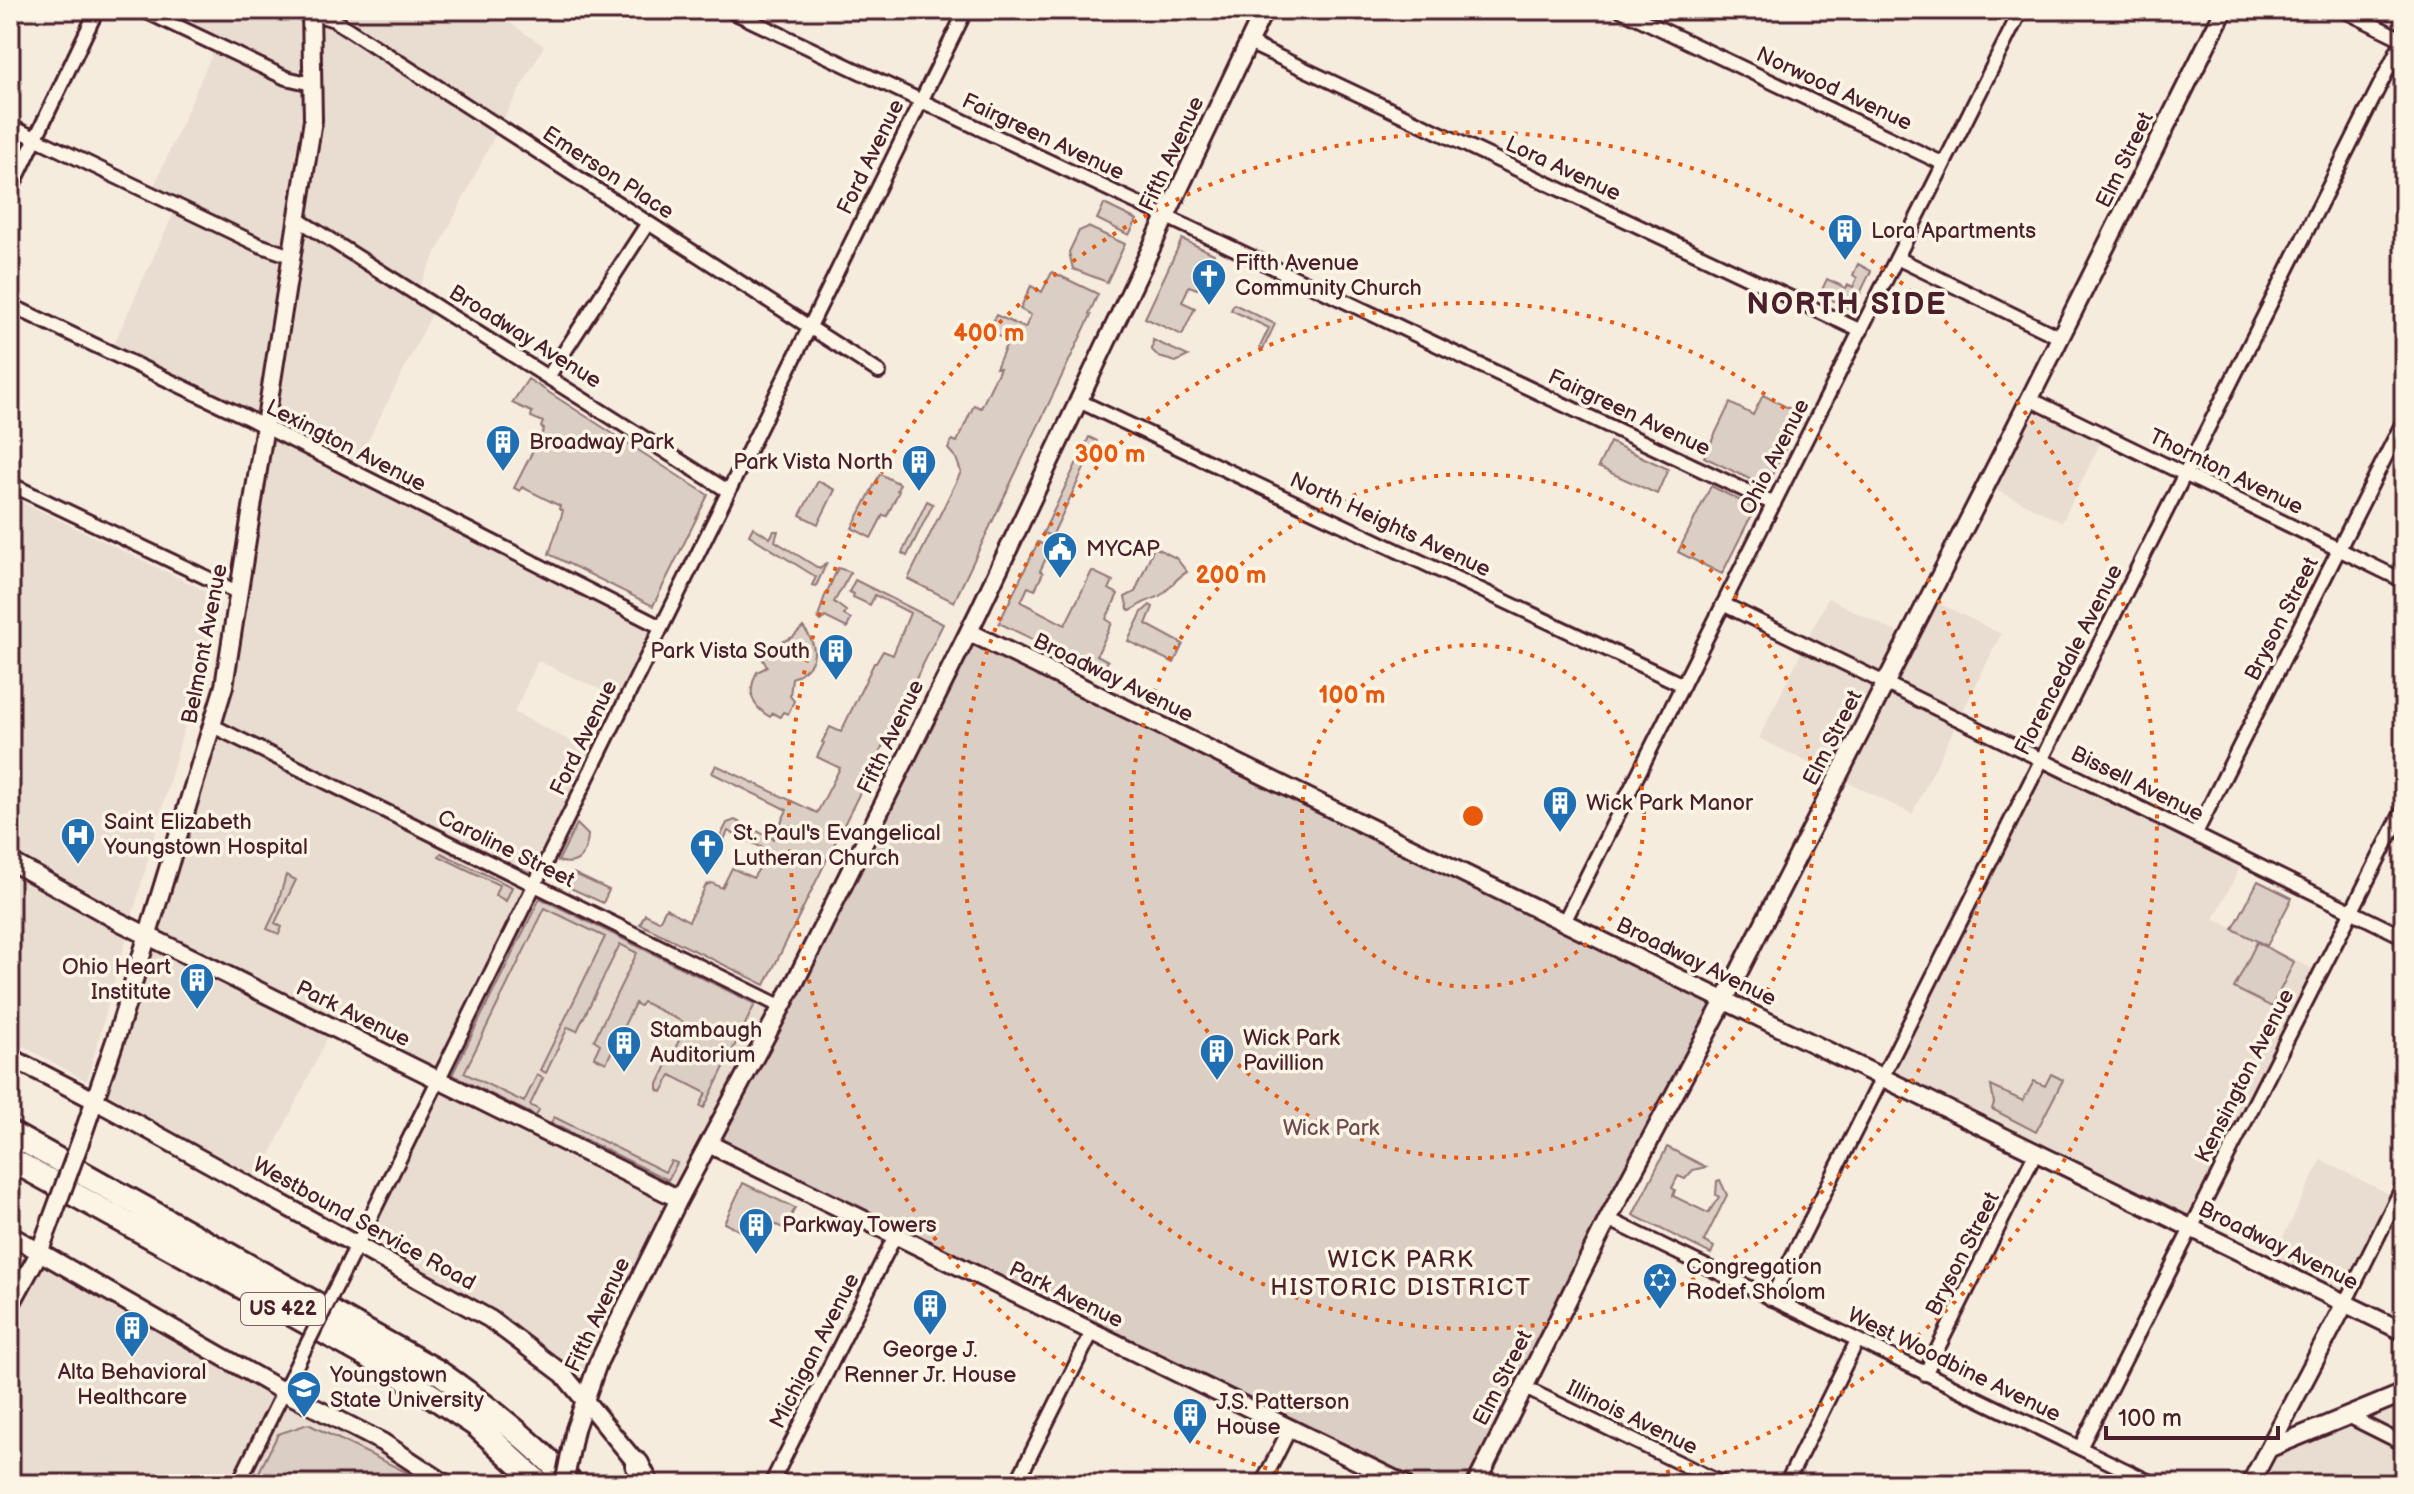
<svg xmlns="http://www.w3.org/2000/svg" width="2414" height="1494" viewBox="0 0 2414 1494" font-family="'Balsamiq Sans',sans-serif">
<style>
.built{fill:#e8ddd0}
.green{fill:#dbcec4;stroke:#927678;stroke-width:2}
.lines{fill:none;stroke-linecap:round;stroke-linejoin:round}
.street-casing{stroke:#4a1f2b;stroke-width:18}
.secondary-casing{stroke:#4a1f2b;stroke-width:22}
.highway-casing{stroke:#4a1f2b;stroke-width:28}
.street{stroke:#fcf5e5;stroke-width:12}
.secondary{stroke:#fcf5e5;stroke-width:16}
.highway{stroke:#fcf5e5;stroke-width:22}
.street-bridge-casing{stroke:#4a1f2b;stroke-width:18;stroke-linecap:butt}
.secondary-bridge-casing{stroke:#4a1f2b;stroke-width:22;stroke-linecap:butt}
.street-bridge{stroke:#fcf5e5;stroke-width:12}
.secondary-bridge{stroke:#fcf5e5;stroke-width:16}
.ring{fill:none;stroke:#e8590c;stroke-width:4;stroke-dasharray:4 8}
.labels{text-anchor:middle;dominant-baseline:central;stroke-width:7;stroke-linejoin:round;paint-order:stroke}
.shield{fill:#fcf5e5;stroke:#7f5f63;stroke-width:2}
.shield-label{font-size:20px;font-weight:bold;fill:#4a1f2b}
.street-label{font-size:22px;fill:#4a1f2b;stroke:#fcf5e5}
.poi-label{font-size:22px;fill:#4a1f2b;stroke:#fcf5e5;text-anchor:start}
.park-label{font-size:22px;fill:#6e4b51;stroke:#fcf5e5}
.neighbourhood-label{font-size:24px;letter-spacing:2px;fill:#4a1f2b;stroke:#fcf5e5}
.district-label{font-size:30px;font-weight:bold;letter-spacing:2px;fill:#4a1f2b;stroke:#fcf5e5}
.centre{fill:#e8590c;stroke:#fcf5e5;stroke-width:4}
.ring-label{font-size:24px;text-anchor:middle;font-weight:bold;fill:#e8590c;stroke:#fcf5e5;stroke-width:7;stroke-linejoin:round;paint-order:stroke}
</style>
<rect width="100%" height="100%" fill="#f5ecde"/>
<filter id="ink" filterUnits="userSpaceOnUse"><feTurbulence type="fractalNoise" baseFrequency=".0125" numOctaves="2"/><feDisplacementMap in="SourceGraphic" scale="16" xChannelSelector="R" yChannelSelector="G"/><feConvolveMatrix kernelMatrix="1 2 1 2 8 2 1 2 1" color-interpolation-filters="sRGB"/></filter>
<g filter="url(#ink)">
<path class="built" d="M143,10H491L544,46L499,127L416,293L436,306L352,472L661,627L625,701L538,661L514,712L598,755L534,885L782,1007L584,1399L563,1374L356,1245L437,1081L332,1028L254,1188L96,1101L213,726L264,428L110,352L177,206L151,193L216,45Z
M2030,399L2104,435L2062,522L1986,485Z
M10,496L220,598L87,1081L10,1039Z
M1828,598L1908,638L1929,598L2001,634L1912,814L1759,738Z
M2041,759L2244,859L2214,919L2319,972L2191,1228L1882,1077Z
M2321,1160L2397,1198L2345,1303L2269,1266Z
M10,1235L446,1484H10Z
M2404,1393V1484H2250L2270,1448Z"/>
<path class="green" d="M1104,204L1137,220L1129,235L1097,219Z
M1088,227L1125,244L1107,282L1073,269L1069,252L1079,231Z
M1182,239L1214,254L1197,289L1189,286L1182,302L1195,308L1182,335L1145,318Z
M1858,264L1871,271L1852,310L1820,294L1827,279L1846,288L1848,285L1853,287L1857,278L1853,275Z
M1052,272L1098,294L1089,314L1091,315L954,602L908,579L961,472L956,458L948,449L952,440L957,442L974,405L981,408L1000,368H996L1008,341L988,331L996,315L1025,328L1031,315L1020,309L1031,286L1042,292Z
M1234,304L1275,324L1263,349L1260,347L1269,328L1231,310Z
M1153,340L1188,356L1176,362L1159,357L1152,350Z
M528,379L708,495L653,606L549,554L563,511L559,509L560,506L522,487L520,491L514,488L544,429L541,427L543,422L531,417L532,412L512,403Z
M1763,395L1802,415L1766,487L1704,457L1730,403L1753,415Z
M1089,437L1097,441L1052,536L1043,533Z
M1610,442L1668,469L1657,494L1598,467Z
M880,474L900,484L897,490L899,491L887,516L883,515L871,538L852,528Z
M818,481L835,490L818,524L800,515Z
M1711,486L1755,508L1722,574L1678,552Z
M927,501L933,504L907,556L902,553Z
M753,527L770,538L774,531H778L775,541L820,569L827,562L816,586L812,585L816,577L749,535Z
M1038,542L1058,552L1056,558L1051,556L1049,559L1046,558L1040,571L1043,573L1035,590L1028,587L1021,602L1065,625L1092,571L1113,581L1109,589L1118,594L1106,619L1112,623L1097,655L1108,661L1102,673L999,623Z
M1154,547L1176,558L1187,572C1175,578 1170,589 1161,595C1151,601 1142,601 1131,611L1128,609L1125,597L1135,592Z
M838,568L851,572L834,602L846,611L844,615L851,619L847,628L825,617L821,621L818,618L824,598Z
M855,580L943,624L765,985L640,924L645,914L659,921L666,908L689,921L706,885L712,883L722,888L732,868L753,878L767,856V850L728,831L715,858L716,862L709,859L727,823L735,820L773,839L787,810L712,773L716,765L817,813L840,768L817,757L824,743L822,742L830,727L841,732L874,663H876L883,651L893,655L910,613L875,595L870,605L853,597L854,594L849,592Z
M1150,605L1153,607L1146,624L1183,644L1174,663L1128,641L1142,612Z
M803,627C820,648 818,666 792,678L790,696L794,701L788,714L783,712L780,717L773,713L770,717C751,706 747,692 757,672L767,667L761,656L775,645L793,637Z
M969,632L1724,1001L1476,1484H1404L709,1144Z
M577,824L588,835C587,854 578,868 558,861Z
M441,853L512,887L506,901L495,895L499,885L439,856Z
M573,873L609,890L603,903L566,886Z
M286,875L296,880L275,923L282,927L279,934L267,929L276,910Z
M2258,881L2292,898L2267,946L2233,929Z
M540,898L755,1004L704,1108L700,1106L706,1093L671,1075L662,1092L658,1090V1084L684,1030L680,1027L683,1022L643,1002L640,1006L635,1003L606,1063L594,1057L600,1044L594,1040L637,953L620,944L577,1031L568,1027L546,1073L540,1070L605,937L545,908L464,1073L524,1102L537,1075L543,1078L530,1105L539,1110L536,1116L452,1075Z
M2257,942L2294,962L2272,1007L2234,988Z
M2051,1074L2063,1080L2036,1132L1992,1109L1994,1103L1991,1086L2023,1101L2034,1081L2045,1086Z
M554,1117L665,1172L671,1161L677,1163L668,1180L551,1123Z
M1667,1147L1706,1167L1693,1170L1685,1179L1678,1176L1672,1188L1675,1190L1673,1196L1708,1213L1719,1197L1716,1195L1717,1181L1720,1180L1727,1195L1704,1241L1714,1247L1711,1254L1633,1215Z
M743,1183L795,1208L785,1229L761,1218L753,1233L756,1235L754,1238L724,1223Z
M308,1424L404,1471L422,1484H253L278,1434Z"/>
<g class="lines">
<g class="street-casing">
<path id="street" d="M143,10L286,78L312,84
M729,10L1774,504
M1621,10L1944,164
M2343,10L2404,40
M312,13L334,20L879,372
M1249,43L1861,331
M10,126L259,245L291,256
M10,192L97,10
M299,220L728,491
M1897,258L2061,338
M10,305L246,417L661,627
M548,377L648,223
M2030,399L2404,581
M1079,401L1683,685
M10,484L239,593
M1723,604L2404,937
M213,726L782,1007
M2195,835L2404,420
M1564,922L2021,10
M1608,1219L2154,1484
M345,1269L966,10
M1771,1299L2403,39
M2345,1303L2404,1184
M1925,1374L2036,1152
M1523,1387L1723,1484
M2350,1417L2404,1444
M2080,1448L2404,808
M238,1484L300,1358
M771,1484L895,1236
M1016,1484L1092,1332
M1262,1484L1290,1428
M1786,1484L1857,1341"/>
</g>
<g class="secondary-casing">
<path id="secondary" d="M969,632L2404,1332
M10,861L120,922L679,1199
M10,1057L96,1101L490,1319L563,1374L643,1471
M82,1137L119,1029L224,686L313,120L311,10
M709,1144L1404,1484
M10,1235L284,1392L382,1442L446,1484
M10,1306L39,1253L51,1221
M575,1429L598,1363L679,1199L796,980L978,613L1264,10
M2270,1448L2404,1393
M1476,1484L1608,1219L1724,1001L2005,448L2224,10
M2250,1484L2345,1303"/>
</g>
<g class="highway-casing">
<path id="highway" d="M10,1133L437,1371C486,1405 531,1440 572,1484
M10,1159L393,1370L476,1425L540,1484
M637,1464L647,1484"/>
</g>
<use href="#street" class="street"/>
<use href="#secondary" class="secondary"/>
<use href="#highway" class="highway"/>
<g class="street-bridge-casing">
<path id="street-bridge" d="M300,1358L345,1269"/>
</g>
<g class="secondary-bridge-casing">
<path id="secondary-bridge" d="M51,1221L82,1137
M564,1484L575,1429"/>
</g>
<use href="#street-bridge" class="street-bridge"/>
<use href="#secondary-bridge" class="secondary-bridge"/>
</g>
</g>
<g class="ring">
<circle cx="1473" cy="816" r="171"/>
<circle cx="1473" cy="816" r="342"/>
<circle cx="1473" cy="816" r="513"/>
<path d="M1325 1484A684 684 0 1 1 1621 1484"/>
</g>
<defs>
<g id="building-pin" transform="scale(1.8)"><path d="M0 17L-7.5 6A9.5 9.5 0 1 1 7.5 6Z" fill="#1f6fb2" stroke="#fcf5e5"/><path d="M-4-6H4V6H1V3H-1V6H-4ZM-2.5-4.3h1.7v1.8h-1.7ZM.8-4.3h1.7v1.8H.8ZM-2.5-1h1.7V.8h-1.7ZM.8-1h1.7V.8H.8Z" fill="#fff"/></g>
<g id="church-pin" transform="scale(1.8)"><path d="M0 17L-7.5 6A9.5 9.5 0 1 1 7.5 6Z" fill="#1f6fb2" stroke="#fcf5e5"/><path d="M-1.2-6h2.4v3.5h3.3v2.4h-3.3V6h-2.4V-.1h-3.3v-2.4h3.3Z" fill="#fff"/></g>
<g id="civic-pin" transform="scale(1.8)"><path d="M0 17L-7.5 6A9.5 9.5 0 1 1 7.5 6Z" fill="#1f6fb2" stroke="#fcf5e5"/><path d="M-.6-6.5H3V-4.5H.6V-3L4-1V1h2V6H-6V1h2V-1L-.6-3ZM-1.2 2.5V6h2.4V2.5Z" fill="#fff"/></g>
<g id="hospital-pin" transform="scale(1.8)"><path d="M0 17L-7.5 6A9.5 9.5 0 1 1 7.5 6Z" fill="#1f6fb2" stroke="#fcf5e5"/><path d="M-5-5h3v3.5h4V-5h3V5h-3V1.5h-4V5h-3Z" fill="#fff"/></g>
<g id="synagogue-pin" transform="scale(1.8)"><path d="M0 17L-7.5 6A9.5 9.5 0 1 1 7.5 6Z" fill="#1f6fb2" stroke="#fcf5e5"/><path d="M0-6.5L5.6 3.2H-5.6ZM0 6.5L5.6-3.2H-5.6Z" fill="#fff"/></g>
<g id="university-pin" transform="scale(1.8)"><path d="M0 17L-7.5 6A9.5 9.5 0 1 1 7.5 6Z" fill="#1f6fb2" stroke="#fcf5e5"/><path d="M0-5L7-2L0 1L-7-2ZM-4 1L0 2.5L4 1V4Q0 6-4 4Z" fill="#fff"/></g>
</defs>
<g fill-rule="evenodd">
<use href="#building-pin" x="1845" y="231"/>
<use href="#church-pin" x="1209" y="276"/>
<use href="#building-pin" x="503" y="442"/>
<use href="#building-pin" x="919" y="462"/>
<use href="#civic-pin" x="1060" y="549"/>
<use href="#building-pin" x="836" y="651"/>
<use href="#building-pin" x="1560" y="803"/>
<use href="#hospital-pin" x="78" y="835"/>
<use href="#church-pin" x="707" y="846"/>
<use href="#building-pin" x="197" y="980"/>
<use href="#building-pin" x="624" y="1043"/>
<use href="#building-pin" x="1217" y="1051"/>
<use href="#building-pin" x="756" y="1225"/>
<use href="#synagogue-pin" x="1660" y="1280"/>
<use href="#building-pin" x="930" y="1306"/>
<use href="#building-pin" x="132" y="1328"/>
<use href="#university-pin" x="304" y="1388"/>
<use href="#building-pin" x="1190" y="1415"/>
</g>
<g class="labels">
<rect class="shield" x="241" y="1293" width="84" height="32" rx="6"/>
<g class="shield-label">
<text x="283" y="1309">US 422</text>
</g>
<g class="street-label">
<text transform="translate(1834 89) rotate(25)">Norwood Avenue</text>
<text transform="translate(1043 137) rotate(25)">Fairgreen Avenue</text>
<text transform="translate(1172 154) rotate(-65)">Fifth Avenue</text>
<text transform="translate(871 157) rotate(-64)">Ford Avenue</text>
<text transform="translate(2125 160) rotate(-64)">Elm Street</text>
<text transform="translate(1563 169) rotate(25)">Lora Avenue</text>
<text transform="translate(608 173) rotate(33)">Emerson Place</text>
<text transform="translate(525 337) rotate(32)">Broadway Avenue</text>
<text transform="translate(1629 413) rotate(25)">Fairgreen Avenue</text>
<text transform="translate(346 446) rotate(27)">Lexington Avenue</text>
<text transform="translate(1775 457) rotate(-63)">Ohio Avenue</text>
<text transform="translate(2226 472) rotate(26)">Thornton Avenue</text>
<text transform="translate(1390 525) rotate(25)">North Heights Avenue</text>
<text transform="translate(2282 619) rotate(-63)">Bryson Street</text>
<text transform="translate(205 644) rotate(-79)">Belmont Avenue</text>
<text transform="translate(2069 660) rotate(-63)">Florencedale Avenue</text>
<text transform="translate(1113 678) rotate(26)">Broadway Avenue</text>
<text transform="translate(891 737) rotate(-64)">Fifth Avenue</text>
<text transform="translate(584 738) rotate(-64)">Ford Avenue</text>
<text transform="translate(1833 738) rotate(-63)">Elm Street</text>
<text transform="translate(2137 784) rotate(26)">Bissell Avenue</text>
<text transform="translate(506 849) rotate(26)">Caroline Street</text>
<text transform="translate(1696 962) rotate(26)">Broadway Avenue</text>
<text transform="translate(353 1014) rotate(26)">Park Avenue</text>
<text transform="translate(2245 1076) rotate(-63)">Kensington Avenue</text>
<text transform="translate(364 1224) rotate(29)">Westbound Service Road</text>
<text transform="translate(2278 1246) rotate(26)">Broadway Avenue</text>
<text transform="translate(1963 1254) rotate(-63)">Bryson Street</text>
<text transform="translate(1066 1295) rotate(26)">Park Avenue</text>
<text transform="translate(598 1315) rotate(-65)">Fifth Avenue</text>
<text transform="translate(815 1351) rotate(-63)">Michigan Avenue</text>
<text transform="translate(1954 1365) rotate(26)">West Woodbine Avenue</text>
<text transform="translate(1503 1378) rotate(-63)">Elm Street</text>
<text transform="translate(1632 1418) rotate(26)">Illinois Avenue</text>
</g>
<g class="poi-label">
<text x="1871" y="231">Lora Apartments</text>
<text x="1235" y="263">Fifth Avenue<tspan x="1235" dy="25">Community Church</tspan></text>
<text x="529" y="442">Broadway Park</text>
<text x="893" y="462" text-anchor="end">Park Vista North</text>
<text x="1086" y="549">MYCAP</text>
<text x="810" y="651" text-anchor="end">Park Vista South</text>
<text x="1586" y="803">Wick Park Manor</text>
<text x="104" y="822">Saint Elizabeth<tspan x="104" dy="25">Youngstown Hospital</tspan></text>
<text x="733" y="833">St. Paul's Evangelical<tspan x="733" dy="25">Lutheran Church</tspan></text>
<text x="171" y="967" text-anchor="end">Ohio Heart<tspan x="171" dy="25">Institute</tspan></text>
<text x="650" y="1030">Stambaugh<tspan x="650" dy="25">Auditorium</tspan></text>
<text x="1243" y="1038">Wick Park<tspan x="1243" dy="25">Pavillion</tspan></text>
<text x="782" y="1225">Parkway Towers</text>
<text x="1686" y="1267">Congregation<tspan x="1686" dy="25">Rodef Sholom</tspan></text>
<text x="930" y="1350" text-anchor="middle">George J.<tspan x="930" dy="25">Renner Jr. House</tspan></text>
<text x="132" y="1372" text-anchor="middle">Alta Behavioral<tspan x="132" dy="25">Healthcare</tspan></text>
<text x="330" y="1375">Youngstown<tspan x="330" dy="25">State University</tspan></text>
<text x="1216" y="1402">J.S. Patterson<tspan x="1216" dy="25">House</tspan></text>
</g>
<g class="park-label">
<text x="1331" y="1128">Wick Park</text>
</g>
<g class="neighbourhood-label">
<text x="1401" y="1259">WICK PARK<tspan x="1401" dy="28">HISTORIC DISTRICT</tspan></text>
</g>
<g class="district-label">
<text x="1847" y="305">NORTH SIDE</text>
</g>
</g>
<circle cx="1473" cy="816" r="12" class="centre"/>
<g class="ring-label">
<text x="989" y="341">400 m</text>
<text x="1110" y="462">300 m</text>
<text x="1231" y="583">200 m</text>
<text x="1352" y="703">100 m</text>
</g>
<rect width="2414" height="1494" fill="none" stroke="#fcf5e5" stroke-width="40"/>
<rect x="20" y="20" width="2374" height="1454" fill="none" stroke="#4a1f2b" stroke-width="3" filter="url(#ink)"/>
<path d="M2106 1426v12h172v-12" fill="none" stroke="#4a1f2b" stroke-width="4"/>
<text x="2118" y="1426" font-size="24" fill="#4a1f2b" stroke="#fcf5e5" stroke-width="6" paint-order="stroke">100 m</text>
</svg>
